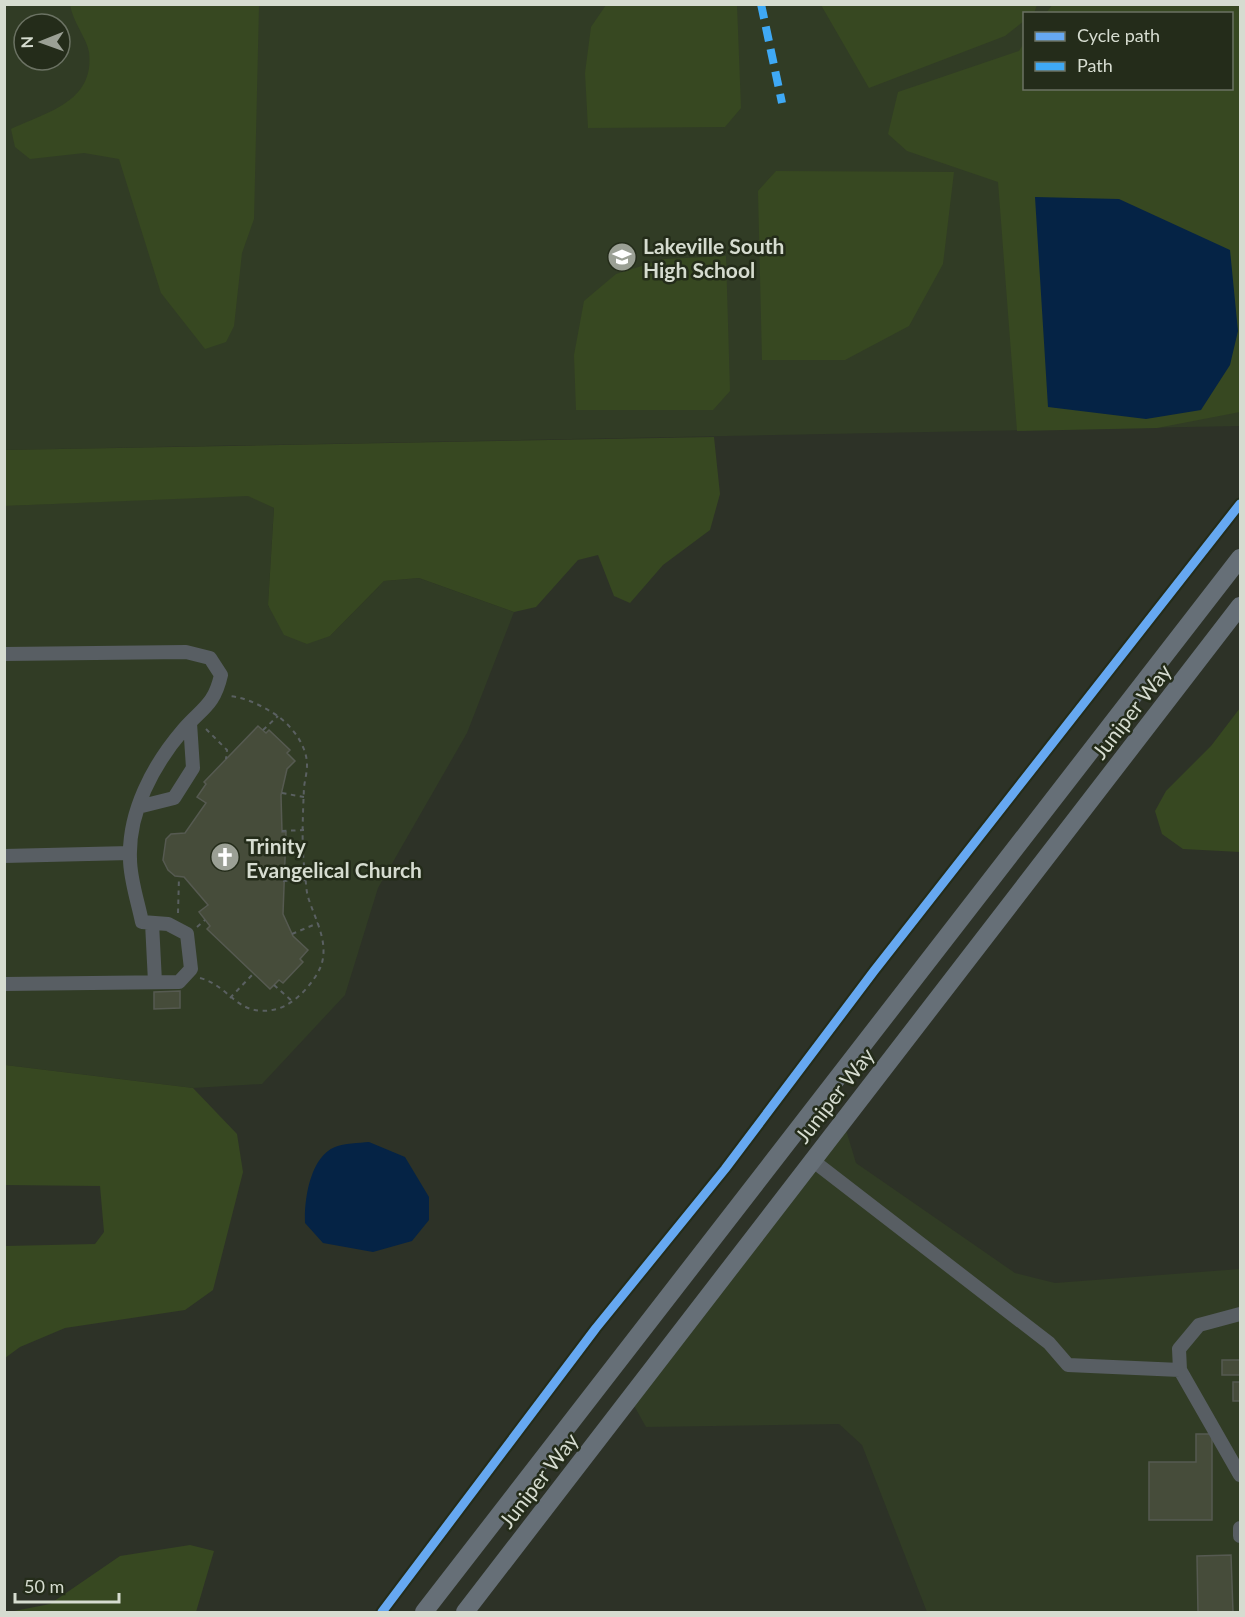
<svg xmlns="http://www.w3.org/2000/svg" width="1245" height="1617" viewBox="0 0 1245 1617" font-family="Lato,sans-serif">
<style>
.built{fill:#313c25;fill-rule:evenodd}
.green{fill:#374821}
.water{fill:#052345}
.building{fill:#464c3a;stroke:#565a51;stroke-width:1.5}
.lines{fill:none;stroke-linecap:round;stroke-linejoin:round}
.path{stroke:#5a6061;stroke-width:2;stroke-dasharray:4.5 4.5;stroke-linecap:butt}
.minor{stroke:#585e63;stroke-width:14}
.major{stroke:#666f77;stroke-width:18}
.quiet{stroke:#3fa9f5;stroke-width:8;stroke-dasharray:15 8;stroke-linecap:butt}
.cycleway-casing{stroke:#242c1a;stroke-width:13}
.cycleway{stroke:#66a8f1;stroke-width:9}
.labels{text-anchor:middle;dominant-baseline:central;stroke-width:5;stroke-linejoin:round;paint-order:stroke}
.poi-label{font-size:21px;font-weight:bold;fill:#d6dcd0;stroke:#242c1a;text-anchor:start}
.street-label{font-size:21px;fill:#d6dcd0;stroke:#242c1a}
</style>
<rect width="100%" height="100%" fill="#2d3227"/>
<path class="built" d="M4,5H1240V426L5,450ZM1024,14H1232V88H1024ZM24,24H60V60H24Z
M248,495L274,508L268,606L330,636L384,581L419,578L514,612L467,733L378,888L345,995L262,1084L193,1088L5,1065L4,506Z
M843,1120L856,1163L1015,1273L1055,1283L1240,1269V1612H927L862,1445L839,1424L646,1427L632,1402Z"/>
<path class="green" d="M1053,4L1240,5V412L1157,428L1017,431L998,182L907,151L888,134L898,92L1019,51L1024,43V88H1232V14L1046,13Z
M70,5H259L254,219L242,253L234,326L226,342L205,349L161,293L119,159L84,153L30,159L15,147L11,129C47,112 95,102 89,52C87,39 73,22 70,5Z
M606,5H737L741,108L725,127L588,128L585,73L591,27Z
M821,5H1037L1034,13L1024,14V21L1005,36L869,88Z
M776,171L954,172L943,264L909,326L845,360H762L758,191Z
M726,256L730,391L713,410H576L574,355L584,301L616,274L664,259Z
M714,437L720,494L710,530L663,565L630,603L614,596L598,555L578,560L536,607L514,612L419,578L384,581L330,636L307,644L284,635L268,605L274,508L248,496L5,506V450Z
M1240,708V852L1183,849L1162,834L1155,811L1166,791L1211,746Z
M5,1065L193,1088L237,1134L243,1172L213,1290L185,1310L65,1328L20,1347L5,1358V1246L95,1244L104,1232L100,1186L5,1185Z
M190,1545L214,1551L196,1612H9L50,1604L120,1556Z"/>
<path class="water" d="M1035,197L1119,199L1230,250L1238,331L1230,365L1201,410L1146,419L1048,407Z
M369,1142L405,1157L429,1197V1220L412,1241L373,1252L323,1243L305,1223C304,1200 310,1157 335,1147C344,1143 359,1143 369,1142Z"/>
<path class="building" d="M258,726L266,733L269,730L290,750L287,753L295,761L287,769L281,795L282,832H286L283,914L293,936L308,950L300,959L303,962L283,983L279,980L270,989L207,929L210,926L199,912L208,905L184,877L175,876L168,870L163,860L166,839L171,834L185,833L206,803L197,797L206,784L204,782Z
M180,991V1008L154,1009V992Z
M1222,1360H1240V1375H1222Z
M1233,1382H1240V1401H1233Z
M1196,1434H1212V1520H1149V1462H1196Z
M1231,1555L1233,1612H1198L1197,1556Z"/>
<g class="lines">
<path class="path" d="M206,729L227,750L226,759
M263,730L278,716
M282,793L304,797
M282,831L304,830
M283,881L305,880
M178,913L179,877
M197,927L205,920
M292,934L318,923
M200,978C231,986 237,1019 277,1009C295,1004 314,983 321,966C329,943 316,921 309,900C306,892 306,882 305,873C301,846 303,814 304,787C305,780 307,772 307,765C307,743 288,721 270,711C256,703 243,697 228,696
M274,985L292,1001
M230,998L254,973"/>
<path class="minor" d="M4,654L186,652L210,658L221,675C214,706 202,708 183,730C153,765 128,812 130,859C130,879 138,902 142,922L168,924L187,934L191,969L179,982L4,984
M138,807L174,798L193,768L190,723
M4,856L130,853
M152,923L155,982
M812,1160L1049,1343L1068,1365L1180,1370L1179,1349L1199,1325L1240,1314
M1180,1370L1240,1475
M1240,1528V1536"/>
<path class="major" d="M424,1612L1240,558
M465,1612L1240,606"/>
<path class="quiet" d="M761,4L782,103"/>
<g class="cycleway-casing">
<path id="cycleway" d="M382,1612L596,1328L725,1169L874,971L1240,504"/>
</g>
<use href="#cycleway" class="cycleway"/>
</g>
<defs>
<g id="school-disc" transform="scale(1.5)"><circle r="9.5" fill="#9ba095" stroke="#242c1a"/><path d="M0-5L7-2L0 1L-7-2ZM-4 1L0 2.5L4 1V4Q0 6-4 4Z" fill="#fff"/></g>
<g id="church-disc" transform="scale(1.5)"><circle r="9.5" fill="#9ba095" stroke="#242c1a"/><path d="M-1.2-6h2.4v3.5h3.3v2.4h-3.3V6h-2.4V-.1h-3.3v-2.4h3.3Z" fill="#fff"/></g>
</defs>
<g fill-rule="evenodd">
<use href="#school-disc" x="622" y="257"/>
<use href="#church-disc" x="225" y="857"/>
</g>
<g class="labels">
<g class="poi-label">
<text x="643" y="245">Lakeville South<tspan x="643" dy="24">High School</tspan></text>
<text x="246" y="845">Trinity<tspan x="246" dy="24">Evangelical Church</tspan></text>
</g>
<g class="street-label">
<text transform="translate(1131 711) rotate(-52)">Juniper Way</text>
<text transform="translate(834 1095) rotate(-52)">Juniper Way</text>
<text transform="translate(538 1480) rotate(-52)">Juniper Way</text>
</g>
</g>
<rect width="1245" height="1617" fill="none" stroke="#d6dcd0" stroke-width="12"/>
<rect x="1023" y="12" width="210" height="78" fill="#242c1a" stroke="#6b7263" stroke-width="1.5"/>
<rect x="1035" y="32" width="30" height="9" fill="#66a8f1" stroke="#6b7263" stroke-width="1.5"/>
<text x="1077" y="42" font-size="18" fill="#d6dcd0">Cycle path</text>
<rect x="1035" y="62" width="30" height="9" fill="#3fa9f5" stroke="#6b7263" stroke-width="1.5"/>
<text x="1077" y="72" font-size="18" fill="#d6dcd0">Path</text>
<g transform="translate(42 42) rotate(269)"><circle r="28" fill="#242c1a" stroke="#6b7263" stroke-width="1.5"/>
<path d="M0-4.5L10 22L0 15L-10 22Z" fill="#9ba095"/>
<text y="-9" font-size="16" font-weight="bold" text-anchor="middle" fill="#d6dcd0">N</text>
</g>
<path d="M15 1593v9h104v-9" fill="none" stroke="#d6dcd0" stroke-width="3"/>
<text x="24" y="1593" font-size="18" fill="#d6dcd0" stroke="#242c1a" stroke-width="4.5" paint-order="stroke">50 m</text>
</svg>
